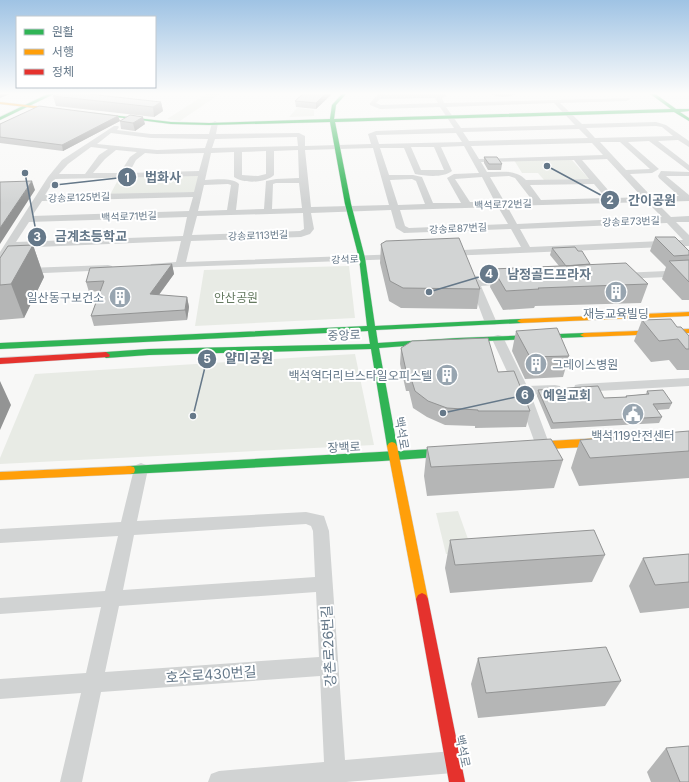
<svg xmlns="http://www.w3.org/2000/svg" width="689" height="782" viewBox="0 0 689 782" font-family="Inter,'Noto Sans KR',sans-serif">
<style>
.green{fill:#e8ebe5}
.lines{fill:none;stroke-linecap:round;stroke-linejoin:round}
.fast-casing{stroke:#d3d5d6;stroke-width:1}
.slow-casing{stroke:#d3d5d6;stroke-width:1}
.jam-casing{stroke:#d3d5d6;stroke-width:1}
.street{fill:#d1d3d3;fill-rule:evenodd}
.fast{fill:#30b455;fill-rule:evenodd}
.slow{fill:#ff9f0a;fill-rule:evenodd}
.jam{fill:#e5322d;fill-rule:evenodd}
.wall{fill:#b5b6b6}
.shaded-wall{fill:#939494}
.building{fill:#d2d4d4;stroke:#939494}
.labels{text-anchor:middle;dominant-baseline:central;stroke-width:4;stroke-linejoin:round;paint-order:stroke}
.far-street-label{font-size:10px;fill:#657889;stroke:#fff}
.poi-label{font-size:12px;fill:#657889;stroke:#fff;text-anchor:end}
.park-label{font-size:12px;fill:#657a60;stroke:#fff}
.street-label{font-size:12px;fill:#657889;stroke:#fff}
.near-street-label{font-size:14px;fill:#657889;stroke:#fff}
.leader{fill:none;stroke:#657889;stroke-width:1.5}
.callout-dot{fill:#657889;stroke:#fff;stroke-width:1.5}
.mark-label{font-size:12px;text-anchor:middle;font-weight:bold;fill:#fff}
.callout-label{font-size:13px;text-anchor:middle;font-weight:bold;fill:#657889;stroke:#fff;stroke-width:4;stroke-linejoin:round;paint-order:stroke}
</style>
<rect width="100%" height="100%" fill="#f8f8f7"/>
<path class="green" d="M208,93H221L180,121L167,119Z
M297,108L314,110V116L289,117Z
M571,159L589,179L544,180L538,173H522L514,160Z
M199,175L195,192L110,195L120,176Z
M349,266L355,318L195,326L204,270Z
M355,354L374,445L0,464V458L35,374Z
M458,511L473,553L446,554L436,513Z"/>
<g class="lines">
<g class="fast-casing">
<path id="fast" d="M50,93H56L0,120V117Z
M343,93H347L336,105L334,119L671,109L649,93H654L676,109H689V111L680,112L689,118V121L674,112L335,122L351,204L365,258L375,326L521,319L525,321L521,323L376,330L378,343L457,338L584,333L588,335L584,337L457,342L379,348L397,446L395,449H389L387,446L371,349L149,355L106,358L102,355L106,352L149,349L370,344L368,331L0,349V343L367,326L359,258L345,204L330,122L209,125L171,124L92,114L94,113L171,122L209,123L330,119L332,105Z
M451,448L455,449L456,452L455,455L451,456L382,461L130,474L126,473L125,470L126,467L130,466Z"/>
</g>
<g class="slow-casing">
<path id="slow" d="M0,102L61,109L63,110L61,111L0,104Z
M689,312V316L521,323L517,321L521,319Z
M689,329V333L584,337L580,335L584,333Z
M602,438L605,440L607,442L605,444L602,446L530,450L527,449L525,446L527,443L530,442Z
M392,442L395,443L397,446L428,599L426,603L422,605L418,603L416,599L387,446L389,443Z
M130,466L134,467L135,470L134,473L130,474L0,480V472Z"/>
</g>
<g class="jam-casing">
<path id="jam" d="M106,352L110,355L109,357L0,364V358Z
M422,593L426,595L428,599L465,782H449L416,599L418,595Z"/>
</g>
<path class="street" d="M379,93H385L384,95L439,93L448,96L442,98L444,103L629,98L630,99L627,101L560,103L582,124L656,122L666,125L689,141V147L678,140L658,141L689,165V171L649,141L628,142L659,169L652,173L630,174L652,197L679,196L659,178L658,176L661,171L689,172V176H666L689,195V201L656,202L671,217L689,216V222H676L689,235V246L447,256L442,253L444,251L521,247L511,229L404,233L396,228L391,210L311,213L314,229L310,234L301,237L191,241L186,262L401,254L402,256L401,258L397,259L151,268L150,266L151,264L176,262L181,241L13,248L4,262L0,263V252L48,177L62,160L114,126H118L119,127L117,130L151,134H209L212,123L215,121L218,123L216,134L299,133L305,136V146L371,144L368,134L376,131L454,128L440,107L380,109L370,105V103ZM435,98L438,103L381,105L376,103L380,99ZM554,103L575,125L461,128L446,107ZM656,126L662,127L673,136L595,138L586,128ZM579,129L588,138L469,141L463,132ZM111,133L151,138L208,139L205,148L157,150L97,144ZM456,133L462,142L379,144L376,135ZM297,137L298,146L212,148L215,139ZM600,142H620L650,169L626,170ZM592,143L603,155L479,159L471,146ZM464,146L479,173L454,174L447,178L461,203H433L422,177L413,175H389L380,148H404L415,174C426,176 443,178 452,171L441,147ZM91,147L108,149L99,155L85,174H59L68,164ZM411,147H434L444,170H421ZM373,148L389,205L311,207L305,150ZM116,150L137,152L130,157L120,173H93L105,159ZM298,150L299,178L276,179L266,181L264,209L236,210L239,184C231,177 216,180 205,180L211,153L234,152V177C243,184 266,183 274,175V151ZM266,151V174L258,176L242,175V152ZM145,153L157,154L204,153L199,171L129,173L136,160ZM607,159L642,197L615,198L582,160ZM574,160L589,179L526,180C516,169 501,172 487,172L481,162ZM198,176L194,192L45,195L55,179ZM509,176L515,178L532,200L504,201L490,177ZM482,177L495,202H470L455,179ZM412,179L416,181L425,204L398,205L390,180ZM276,183H299L302,208L272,209L273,184ZM228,184L231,185L227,210L198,211L204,185ZM594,184L606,198L541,200L530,185ZM193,197L189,211L32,216L42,201ZM647,202L662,217L517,224L507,206ZM498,207L508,224L409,228L405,226L400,210ZM303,213L304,229L300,231L192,235L197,216ZM187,217L183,236L16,242L29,222ZM667,223L683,240L530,247L520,229Z
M490,93H515L516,94C510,98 496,98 490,93Z
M108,265L112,266L113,268L112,270L0,275V269Z
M689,270V276L621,279L616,276L621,273Z
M473,275L477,276L479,280L507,278L512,281L507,284L481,286L497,323L495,325H487L485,323L468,278Z
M498,335L502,336L504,339L527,386L555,385L560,386L561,389L560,392L531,395L550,446L548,450L543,451L538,450L536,446L516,391L492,339L494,336Z
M689,378V386L580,392L575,391L574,388L575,385L580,384Z
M141,463L146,465L148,469L137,521L306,512L324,516L329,531L345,760L453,751L461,754L464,762L461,770L453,773L346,782H208L211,774L219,771L324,762L320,676L101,692L82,782H60L81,693L0,699V679L86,673L101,607L0,614V598L105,591L118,536L0,543V529L121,522L134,469L136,465ZM306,524L311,526L313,531L315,577L123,590L134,535ZM316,592L319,657L105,672L119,606Z"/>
<use href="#fast" class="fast"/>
<use href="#slow" class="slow"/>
<use href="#jam" class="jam"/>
</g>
<path class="wall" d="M304,93H333L316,109L296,107L295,101Z
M53,96L161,102L163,111L154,117L56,106Z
M118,116L120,121L63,151L0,143V124Z
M120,121L145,124L135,131L121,129Z
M484,157L502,164L501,170H488L484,163Z
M655,237L689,251V300H682L662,279L666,267L650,251Z
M381,244L480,289L477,309L401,308L389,301L380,263Z
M33,245L44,277L24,318L0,320V258Z
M552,248L590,264L648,284L641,303L535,306L534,308L503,310L490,287L493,269L559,266L550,255Z
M172,264L174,274L159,295L187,297L189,307L187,320L94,326L91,316L100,291L89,292L86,282Z
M642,320L677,327L689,336V370H677L669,360L651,362L634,341Z
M516,331L569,356L563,377L525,379L512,351Z
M401,348L498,372L530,411L526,427L475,428V426L445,425L427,417L413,408L409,391H406L400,364Z
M538,390L604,398L625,397L626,396L646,394L647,391L672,403L669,409L657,410L662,417L659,423L551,429L537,396Z
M689,431V478L579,486L571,468L580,440Z
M427,447L563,460L554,488L427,496L424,476Z
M450,540L605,555L592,582L450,593L445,568Z
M689,554V608L640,613L629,586L643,558Z
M478,658L621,681L605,706L478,718L471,684Z
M689,746V782H651L647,772L666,748Z"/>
<path class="shaded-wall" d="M0,93H13L0,98Z
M326,93H333L316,109V103Z
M161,102L163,111L154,117L153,107Z
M118,116L120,121L63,151L62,145Z
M143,117L145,124L135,131L133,123Z
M32,181L35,190L0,244V228Z
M33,245L44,277L24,318L11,284Z
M172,264L174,274L152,304L150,294Z
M187,297L189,307L187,320L185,310Z
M0,381L11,405L0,430Z"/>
<path class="building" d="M62,93H80L161,102L153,107L53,96Z
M304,93H326L316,103L295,101Z
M39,106L118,116L62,145L0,137V124Z
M130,115L143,117L133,123L120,121Z
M484,157H497L502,164H489Z
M32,181L0,228V182Z
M655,237H675L689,251V255L674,256Z
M459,238L480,289L403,288L390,281L381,244L386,241Z
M33,245L11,284L0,285V258L8,246Z
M575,247L578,251H582L590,264L566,266L552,248Z
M689,260V282L669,261Z
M626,263L648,284L538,288L539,289L506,291L493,269Z
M172,264L150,294L187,297L185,310L91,316L104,281L86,282L90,268Z
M671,319L677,327H681L689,336V349H686L678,339L659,341L642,320Z
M557,328L569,356L530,357L516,331Z
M488,338L498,372L514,371L530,411H478V410L447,408L428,401L415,391L410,375H407L401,348L412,341Z
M598,386L604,398L627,397L626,396L649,394L647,391L663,390L672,403L653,404L662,417L553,423L538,390Z
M689,431V451L590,458L580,440Z
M551,439L563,460L431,467L427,447Z
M594,530L605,555L455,565L450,540Z
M689,554V582L655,585L643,558Z
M606,647L621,681L486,693L478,658Z
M689,746V782H680L666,748Z"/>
<linearGradient id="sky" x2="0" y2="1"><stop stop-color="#9fc3e4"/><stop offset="0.46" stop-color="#fcfcfb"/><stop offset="1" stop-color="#fcfcfb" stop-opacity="0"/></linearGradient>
<rect width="689" height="203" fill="url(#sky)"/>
<defs>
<g id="building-disc" transform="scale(1.15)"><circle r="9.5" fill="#98a5b0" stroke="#fff"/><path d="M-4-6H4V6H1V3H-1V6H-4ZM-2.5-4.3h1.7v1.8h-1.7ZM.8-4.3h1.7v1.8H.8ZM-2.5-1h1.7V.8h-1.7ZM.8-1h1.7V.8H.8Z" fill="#fff"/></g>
<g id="civic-disc" transform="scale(1.15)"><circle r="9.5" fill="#98a5b0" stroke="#fff"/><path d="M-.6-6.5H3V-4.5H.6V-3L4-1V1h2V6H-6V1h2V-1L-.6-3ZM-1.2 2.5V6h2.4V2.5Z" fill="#fff"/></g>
</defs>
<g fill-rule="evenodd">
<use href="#building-disc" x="616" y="292"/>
<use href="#building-disc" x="120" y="297"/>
<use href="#building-disc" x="536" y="364"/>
<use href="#building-disc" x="447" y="375"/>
<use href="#civic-disc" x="633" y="414"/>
</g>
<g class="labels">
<g class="far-street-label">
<text transform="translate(79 197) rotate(-2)">강송로125번길</text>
<text transform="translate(503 204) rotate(-2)">백석로72번길</text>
<text transform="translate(129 216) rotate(-2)">백석로71번길</text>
<text transform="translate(631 221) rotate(-2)">강송로73번길</text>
<text transform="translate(458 228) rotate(-3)">강송로87번길</text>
<text transform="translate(258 235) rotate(-2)">강송로113번길</text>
<text transform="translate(345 259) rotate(-2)">강석로</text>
</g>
<g class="poi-label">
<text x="104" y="297">일산동구보건소</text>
<text x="616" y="313" text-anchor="middle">재능교육빌딩</text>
<text x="552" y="364" text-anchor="start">그레이스병원</text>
<text x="432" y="375">백석역더리브스타일오피스텔</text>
<text x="633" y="435" text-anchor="middle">백석119안전센터</text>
</g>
<g class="park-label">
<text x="236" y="297">안산공원</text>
</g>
<g class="street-label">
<text transform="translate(344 335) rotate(-2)">중앙로</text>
<text transform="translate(402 433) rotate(80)">백석로</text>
<text transform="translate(344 447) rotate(-3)">장백로</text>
<text transform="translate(463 751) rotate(78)">백석로</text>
</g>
<g class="near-street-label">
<text transform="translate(328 646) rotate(-93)">강촌로26번길</text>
<text transform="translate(211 674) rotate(-4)">호수로430번길</text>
</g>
</g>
<path class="leader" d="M55 185L127 177M547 166L610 200M25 173L37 237M429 292L489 274M193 416L207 359M443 413L525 395"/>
<g class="callout-dot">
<circle cx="55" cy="185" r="4"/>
<circle cx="547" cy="166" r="4"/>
<circle cx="25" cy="173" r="4"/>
<circle cx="429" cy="292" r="4"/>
<circle cx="193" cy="416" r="4"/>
<circle cx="443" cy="413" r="4"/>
<circle cx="127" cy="177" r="10"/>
<circle cx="610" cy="200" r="10"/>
<circle cx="37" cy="237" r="10"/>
<circle cx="489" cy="274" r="10"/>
<circle cx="207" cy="359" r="10"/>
<circle cx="525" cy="395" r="10"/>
</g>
<g class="mark-label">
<text x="127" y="182">1</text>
<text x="610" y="204">2</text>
<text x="37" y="241">3</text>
<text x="489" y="278">4</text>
<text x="207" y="363">5</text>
<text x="525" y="399">6</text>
</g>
<g class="callout-label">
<text x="163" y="182">법화사</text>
<text x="652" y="205">간이공원</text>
<text x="91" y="241">금계초등학교</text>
<text x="549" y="279">남정골드프라자</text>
<text x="249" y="363">얄미공원</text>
<text x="567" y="400">예일교회</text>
</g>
<rect x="16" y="16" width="140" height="72" fill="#ffffff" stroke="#c1c9d0"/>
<rect x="24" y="29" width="20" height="6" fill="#30b455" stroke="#c1c9d0"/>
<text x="52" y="36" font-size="12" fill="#657889">원활</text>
<rect x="24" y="49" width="20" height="6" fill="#ff9f0a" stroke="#c1c9d0"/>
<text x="52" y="56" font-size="12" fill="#657889">서행</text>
<rect x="24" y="69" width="20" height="6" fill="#e5322d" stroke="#c1c9d0"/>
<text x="52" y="76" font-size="12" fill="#657889">정체</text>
</svg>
